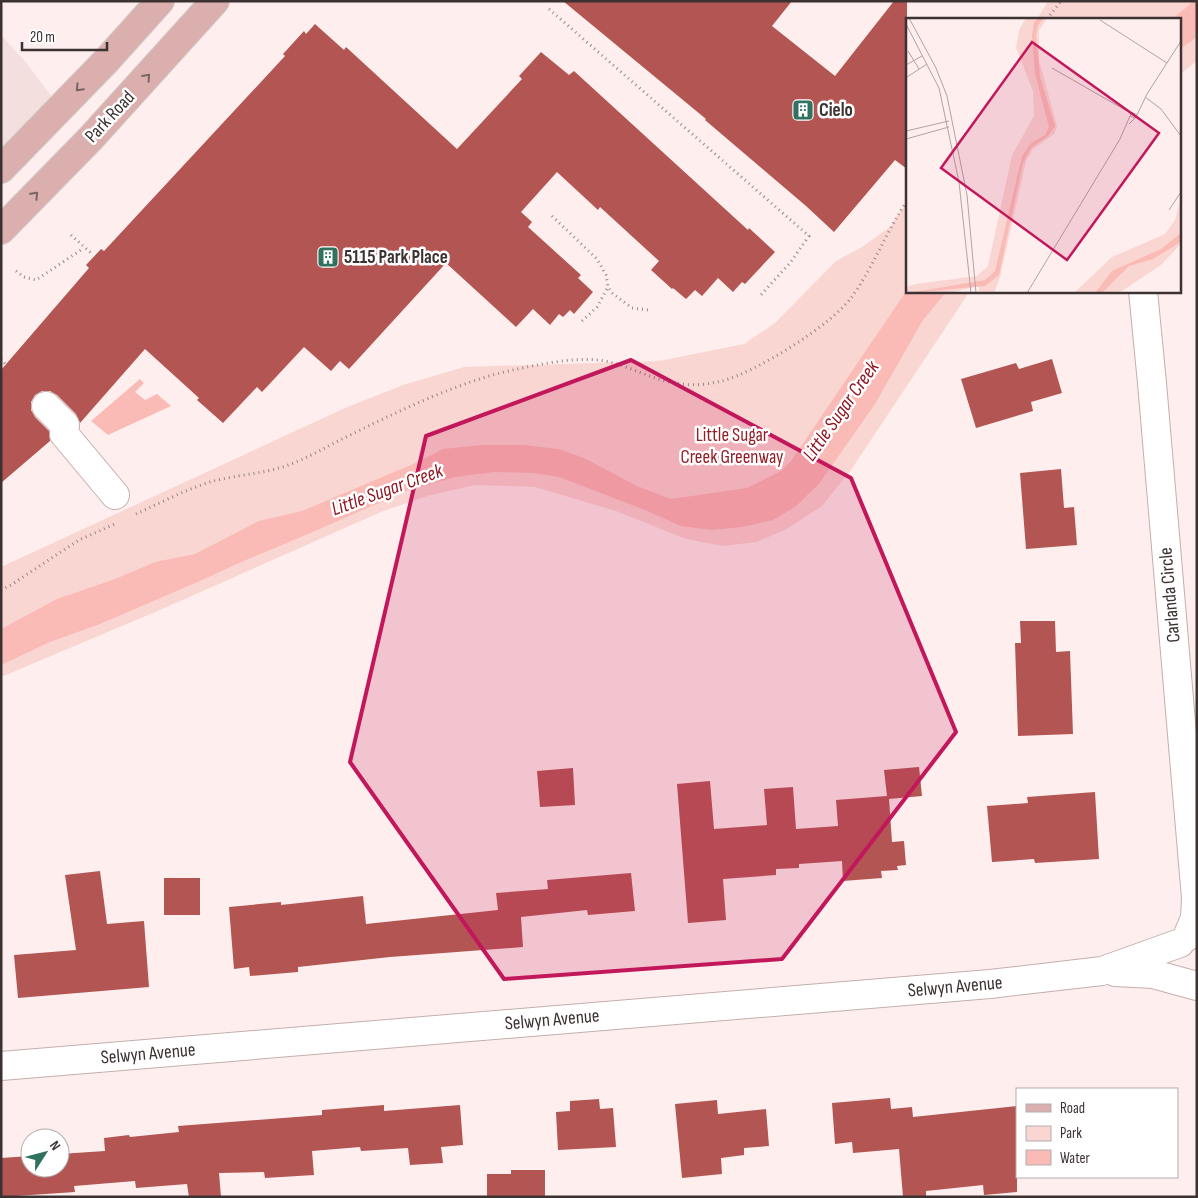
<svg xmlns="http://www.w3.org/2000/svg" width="1198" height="1198" viewBox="0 0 1198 1198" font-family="'Sofia Sans Condensed',sans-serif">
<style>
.built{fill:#f3e0de}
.green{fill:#fad6d3}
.water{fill:#fabbb6}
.building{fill:#b35553}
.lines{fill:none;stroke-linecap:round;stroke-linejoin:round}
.minor-casing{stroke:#c5aeac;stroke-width:30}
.major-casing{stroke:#d4d2d2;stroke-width:30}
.path{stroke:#948787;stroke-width:3;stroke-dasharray:1 4;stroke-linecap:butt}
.minor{stroke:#fff;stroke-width:28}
.major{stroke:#daafad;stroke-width:28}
.oneway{stroke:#7b6463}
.marked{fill:#c2185b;fill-opacity:0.2;stroke:#c2185b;stroke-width:4;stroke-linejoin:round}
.labels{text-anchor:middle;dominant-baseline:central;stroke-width:5;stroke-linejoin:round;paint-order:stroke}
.poi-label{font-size:19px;font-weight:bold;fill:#3c3232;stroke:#fff;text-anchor:start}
.street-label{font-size:19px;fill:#3c3232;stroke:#fff}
.park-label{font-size:19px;fill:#941d26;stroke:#fff}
.water-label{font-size:20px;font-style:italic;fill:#8e1721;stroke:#fff}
.inset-road{fill:none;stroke:#b0a3a3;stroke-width:1}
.view{fill:#c2185b;fill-opacity:0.15;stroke:#c2185b;stroke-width:2.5}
.inset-edge{fill:none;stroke:#3c3232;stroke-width:2.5}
</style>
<rect width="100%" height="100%" fill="#feefee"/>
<path class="built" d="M1,35L25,61L52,97L1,149Z"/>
<path class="green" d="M1048,1H1197V61L1179,75V19H1037Z
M907,201V291H970L851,470L822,506L785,530L756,542L723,546L686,539L616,511L535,487L475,485L427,496L381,512L160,610L1,677V567L345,408L403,385L464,367L659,361L744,344L775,323L836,261L862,247L890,227Z"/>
<path class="water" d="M1194,1H1197V37L1179,50V19H1172Z
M907,290L947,291L923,320L875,404L819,484L795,507L773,520L742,527L711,530L681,526L645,510L559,477L533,473L494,472L455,477L406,491L315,531L239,563L200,581L100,624L50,642L1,665V629L57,599L115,579L155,562L195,554L259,521L302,511L420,461L443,449L481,445H523L559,449L584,458L637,486L671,499L747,488L781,471L791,461Z
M140,379L144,383L135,392L145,400L157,394L171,406L108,435L91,421Z"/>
<path class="building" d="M563,1H792L772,26L835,76L894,1H907V169L895,160L834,232L806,206L705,120L706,119Z
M315,24L344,50L346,47L457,149L522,79L519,76L541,52L569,75L574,71L748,230L749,228L775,252L745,284L742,282L733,292L718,278L702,296L695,290L686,299L673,288L672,289L651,270L659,261L600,207L598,210L557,172L521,212L532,222L528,227L581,275L578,278L593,292L574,314L570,310L563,317L559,314L550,325L533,309L516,327L446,263L349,369L340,361L331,371L304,347L262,392L257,387L223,423L197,400L199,398L145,349L80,423L76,414L57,395L50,391H42L35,395L31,402V410L35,417L49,431L50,441L1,483V370L89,268L86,265L101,249L104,251L285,56L283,54L304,31L306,34Z
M1052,359L1062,393L1031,402L1033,411L976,428L961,379L1016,363L1019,369Z
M1061,469L1064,508L1074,507L1077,545L1026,549L1020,473Z
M1020,621H1055L1056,652L1070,651L1073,734L1018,736L1015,643H1021Z
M919,767L922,796L889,799L892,842L904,841L906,865L897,866L898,870L881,871L882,878L843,881L842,861L799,864V868L776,869V875L723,879L726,920L688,923L677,784L710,781L714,829L767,825L764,789L793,787L796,829L838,826L836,800L887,796L884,770Z
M573,768L575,805L540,807L537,771Z
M1095,792L1099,859L1035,863L1034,859L992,862L987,806L1028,803L1027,797Z
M100,871L107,924L144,921L149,987L18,998L14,955L76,950L65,875Z
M631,873L635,911L588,915L587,910L521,917L523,947L390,957L298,967V972L250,976L249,967L234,969L229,907L281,902V905L363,896L366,924L498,910L496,893L548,889L547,880Z
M164,878H200V915H164Z
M890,1098L891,1109L912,1107L913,1117L1017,1106V1192L984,1195L983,1185L926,1191V1197H903L899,1149L853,1153L852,1142L835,1144L832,1103Z
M599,1099L600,1109L613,1108L616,1147L558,1150L556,1112L570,1111V1101Z
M717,1100L718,1114L766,1109L769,1146L744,1148V1155L721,1158L722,1174L682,1178L675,1104Z
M384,1105V1111L460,1105L463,1145L441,1147L443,1163L410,1165L408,1148L361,1151L360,1147L312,1151L314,1175L265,1178L264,1172L219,1173L221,1197H189L187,1184L136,1188L135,1181L74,1186L75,1192L1,1197V1158L30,1156V1168H60V1154L105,1151L104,1138L129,1135L130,1137L179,1132L178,1126L322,1115V1110Z
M511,1170H545V1197H487V1174H511Z"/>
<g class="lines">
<g class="minor-casing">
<path id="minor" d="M1143,291L1152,383L1196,898
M46,406L65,425L64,434L115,495
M1187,937L1195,918L1196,898L1197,899
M1115,972L1153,974L1197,986
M1,1066L990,984L1102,971L1180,943"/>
</g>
<g class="major-casing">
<path id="major" d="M1,169L107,60L160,1
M1,230L91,138L215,1"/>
</g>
<path class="path" d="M549,9L809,236L790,263L759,297
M1047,19L1061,1
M552,216L597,259L606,275L608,287L612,293L632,308L648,310
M71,235L91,253
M16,271L24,277L36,280L84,248
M582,321L597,307L608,287
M1,359L7,366
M136,514C160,503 185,490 210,482C238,474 269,474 296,462C313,455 328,446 344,438C395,413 457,382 513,370C541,364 582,355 610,362C634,368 657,382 682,384C694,386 709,384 722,381C756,372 830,326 851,298C873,268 886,232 907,201
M1,590L11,585L79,540L115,524"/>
<use href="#minor" class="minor"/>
<use href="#major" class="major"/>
</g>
<defs><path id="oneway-chevron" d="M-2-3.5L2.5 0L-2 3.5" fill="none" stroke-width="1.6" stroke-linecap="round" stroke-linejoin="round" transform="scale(1.25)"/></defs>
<g class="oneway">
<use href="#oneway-chevron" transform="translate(147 77) rotate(-48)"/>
<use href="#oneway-chevron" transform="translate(79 88) rotate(134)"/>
<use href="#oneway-chevron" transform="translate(35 195) rotate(-46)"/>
</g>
<path class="marked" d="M631,360L851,478L956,732L782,959L504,979L350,762L426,436Z"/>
<defs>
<g id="building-square" transform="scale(1.125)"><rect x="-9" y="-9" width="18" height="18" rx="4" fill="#317160" stroke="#fff"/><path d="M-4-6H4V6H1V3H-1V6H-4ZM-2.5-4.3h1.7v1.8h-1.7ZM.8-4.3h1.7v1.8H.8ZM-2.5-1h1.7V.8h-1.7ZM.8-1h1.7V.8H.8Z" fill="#fff"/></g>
</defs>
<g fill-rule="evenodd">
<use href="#building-square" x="803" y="110"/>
<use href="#building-square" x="328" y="257"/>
</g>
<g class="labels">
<g class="poi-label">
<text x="819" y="110">Cielo</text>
<text x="344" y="257">5115 Park Place</text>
</g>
<g class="street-label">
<text transform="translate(110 117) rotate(-47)">Park Road</text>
<text transform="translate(1170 595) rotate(-95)">Carlanda Circle</text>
<text transform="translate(955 987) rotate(-5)">Selwyn Avenue</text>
<text transform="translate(552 1020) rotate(-5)">Selwyn Avenue</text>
<text transform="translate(148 1054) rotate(-5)">Selwyn Avenue</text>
</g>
<g class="park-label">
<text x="732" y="435">Little Sugar<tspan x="732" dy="22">Creek Greenway</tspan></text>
</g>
<g class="water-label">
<text transform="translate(841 411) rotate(-55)">Little Sugar Creek</text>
<text transform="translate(387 490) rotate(-20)">Little Sugar Creek</text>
</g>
</g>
<g transform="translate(906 18)">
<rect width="275" height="275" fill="#feefee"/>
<path d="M120,0H141L133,13V42L151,108L148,116L127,131L120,143L94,259L88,275H73V268L43,275H0V269L10,266L71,258L82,248L106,137L128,98L127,73L110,30L113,12ZM275,180V226L255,247L213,275H168L206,239L259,216L269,202Z" fill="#fad6d3"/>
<path d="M132,0H138L132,7L130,17L134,59L149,108L142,118L125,130L117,145L93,257L79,268L3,275L79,262L89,253L116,138L125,125L139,117L143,109L129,56L126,18L128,4ZM275,215V223L270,227L247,241L223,248L196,275H189L206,253L255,231Z" fill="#fabbb6"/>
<path class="inset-road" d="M3,0L30,50L41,78L61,177L70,275M194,2L261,45M0,6L33,70L53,164L65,275M2,33L13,51M0,47L16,38M146,50L221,93M1,59L21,46M239,79L255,91L275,118M231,97L241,76L275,23M223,106L230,99L231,97L226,94L224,98L229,100M0,113L43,103M0,121L43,109M263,192L275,174M121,275L214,121L224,98"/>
<path class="view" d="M126,24L253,115L161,242L35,150Z"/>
<rect width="275" height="275" class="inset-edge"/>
</g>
<rect width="1198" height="1198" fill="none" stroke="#3c3232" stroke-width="5"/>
<rect x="1016" y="1088" width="162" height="90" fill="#ffffff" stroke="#b1adad"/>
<rect x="1026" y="1104" width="25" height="8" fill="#daafad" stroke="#b1adad"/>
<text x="1060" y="1113" font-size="15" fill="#3c3232">Road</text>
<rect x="1026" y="1126" width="25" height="15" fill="#fad6d3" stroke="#b1adad"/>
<text x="1060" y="1138" font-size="15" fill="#3c3232">Park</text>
<rect x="1026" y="1150" width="25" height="15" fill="#fabbb6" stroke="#b1adad"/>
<text x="1060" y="1163" font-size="15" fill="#3c3232">Water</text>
<g transform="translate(45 1153) rotate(54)"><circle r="24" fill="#ffffff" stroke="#b1adad"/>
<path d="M0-4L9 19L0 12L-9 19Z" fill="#317160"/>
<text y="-8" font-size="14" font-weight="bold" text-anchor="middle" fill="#3c3232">N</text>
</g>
<path d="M22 42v8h85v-8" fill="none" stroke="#3c3232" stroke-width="2.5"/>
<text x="30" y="42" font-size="15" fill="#3c3232" stroke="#ffffff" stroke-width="4" paint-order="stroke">20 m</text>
</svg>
